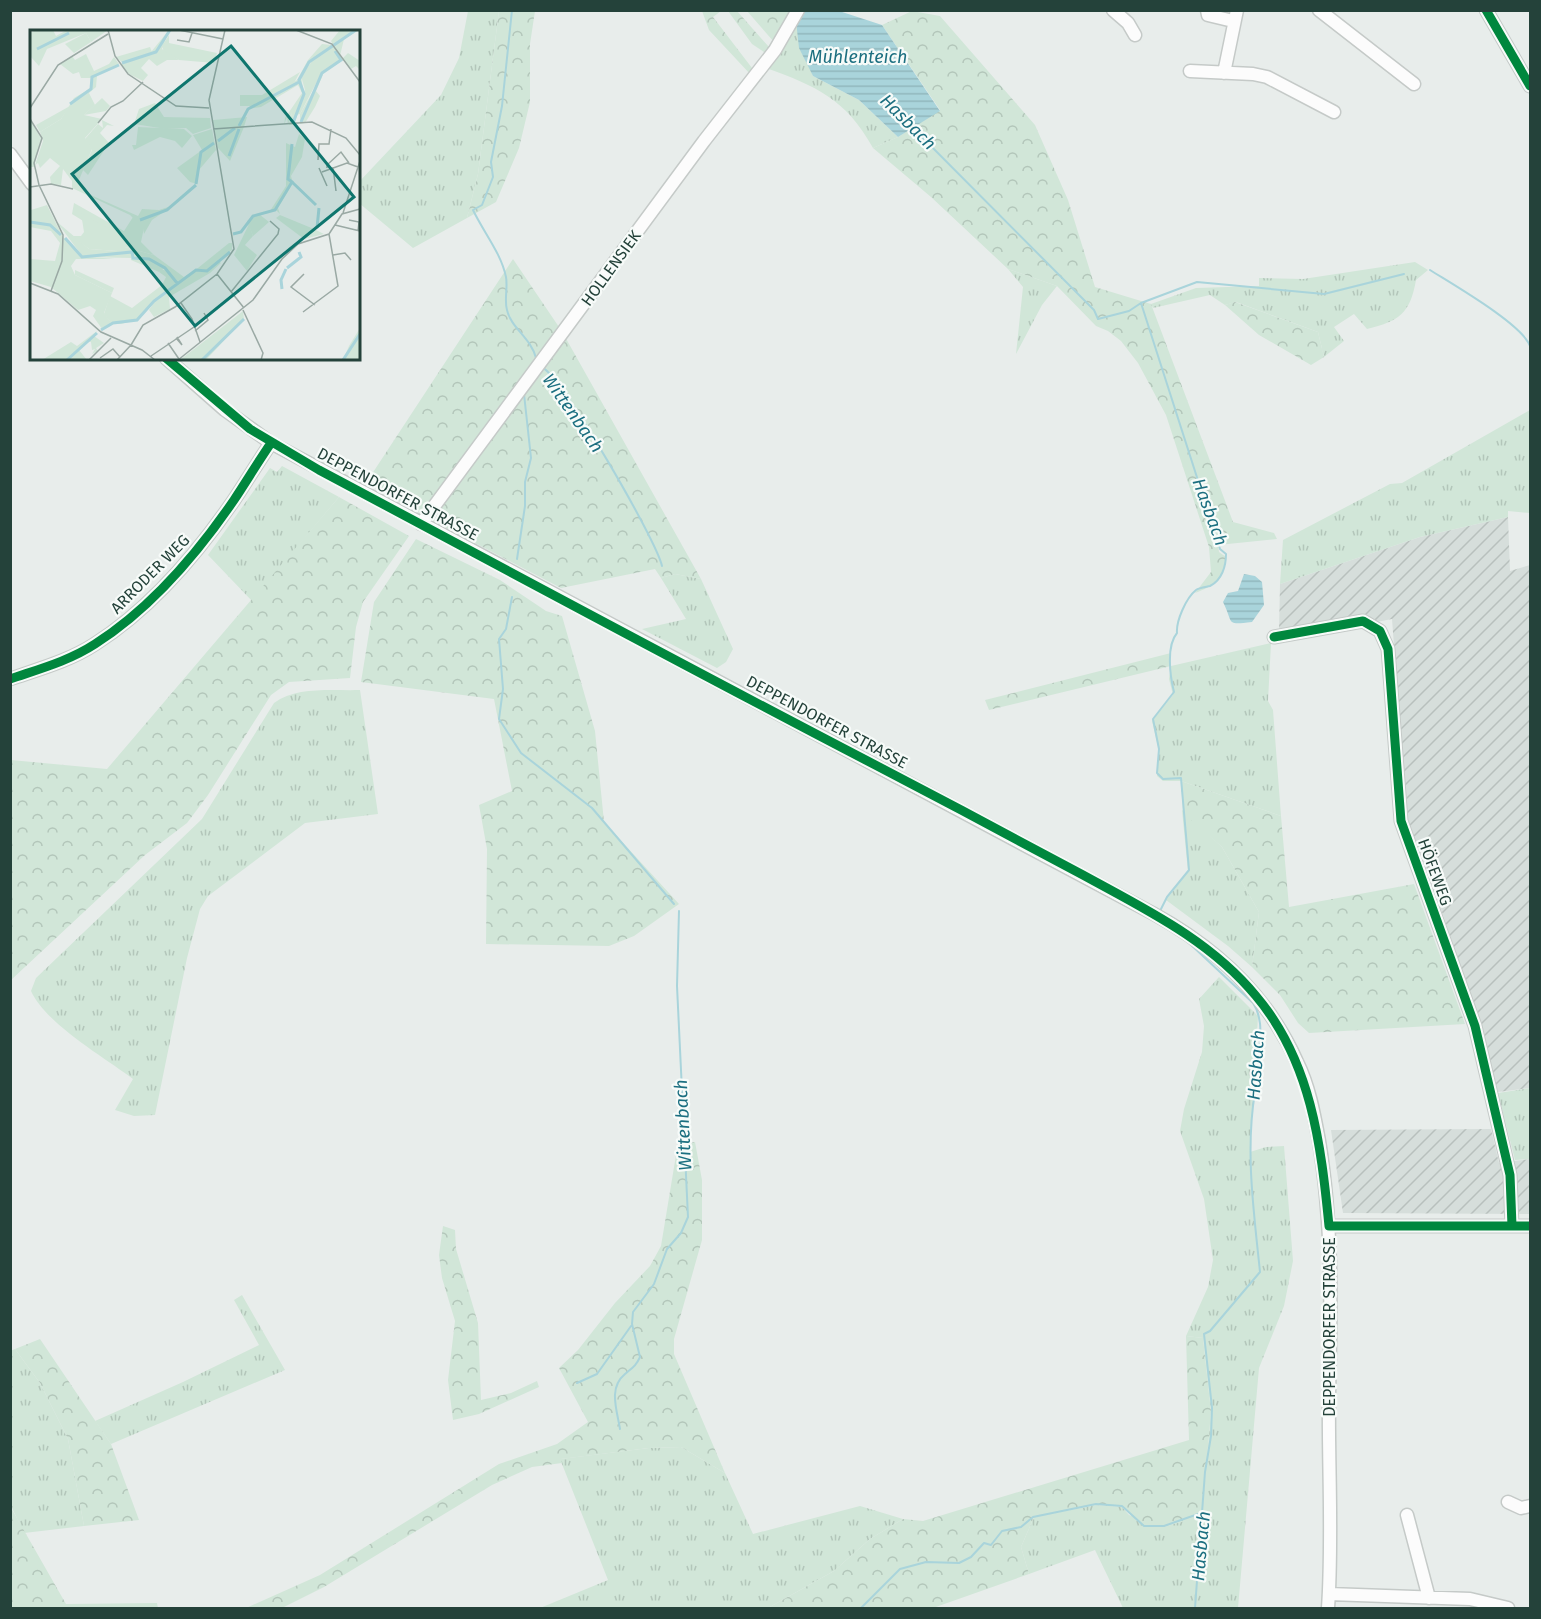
<svg xmlns="http://www.w3.org/2000/svg" width="1541" height="1619" viewBox="0 0 1541 1619" font-family="'Fira Sans',sans-serif">
<style>
.industrial{fill:url(#industrial-furrows)}
.grass{fill:url(#grass-tufts)}
.forest{fill:url(#forest-crowns)}
.water{fill:url(#water-rules)}
.lines{fill:none;stroke-linecap:round;stroke-linejoin:round}
.stream{stroke:#a9d4db;stroke-width:2}
.minor-casing{stroke:#c5cac8;stroke-width:15}
.minor{stroke:#fcfcfc;stroke-width:12}
.cycleway-casing{stroke:#f7fbf9;stroke-width:13}
.cycleway{stroke:#00873e;stroke-width:9}
.labels{text-anchor:middle;dominant-baseline:central;stroke-width:4.5;stroke-linejoin:round;paint-order:stroke}
.street-label{font-size:16px;fill:#24423a;stroke:#f7fbf9}
.water-label{font-size:18px;font-style:italic;fill:#1c6f80;stroke:#f7fbf9}
.inset-river{fill:none;stroke:#a9d4db;stroke-width:3}
.inset-road{fill:none;stroke:#9aa9a4;stroke-width:1.5}
.view{fill:#0f766e;fill-opacity:0.15;stroke:#0f766e;stroke-width:3}
.inset-edge{fill:none;stroke:#24423a;stroke-width:3}
</style>
<defs>
<pattern id="industrial-furrows" width="10" height="10" patternUnits="userSpaceOnUse" patternTransform="scale(1.5)"><rect width="10" height="10" fill="#d6dedb"/><path d="M-1 1l2-2M0 10L10 0M9 11l2-2" fill="none" stroke="#b8c0bd"/></pattern>
<pattern id="grass-tufts" width="24" height="20" patternUnits="userSpaceOnUse" patternTransform="scale(1.5)"><rect width="24" height="20" fill="#d1e6d8"/><path d="M3 7l-1-3M5 7V3M7 7l1-3M15 17l-1-3M17 17v-4M19 17l1-3" fill="none" stroke="#b3c6ba"/></pattern>
<pattern id="forest-crowns" width="20" height="18" patternUnits="userSpaceOnUse" patternTransform="scale(1.5)"><rect width="20" height="18" fill="#d1e6d8"/><path d="M2 6a3 3 0 1 1 6 0M12 15a3 3 0 1 1 6 0" fill="none" stroke="#b3c6ba"/></pattern>
<pattern id="water-rules" width="6" height="5" patternUnits="userSpaceOnUse" patternTransform="scale(1.5)"><rect width="6" height="5" fill="#a9d4db"/><path d="M0 2.5h6" fill="none" stroke="#91b7bd"/></pattern>
</defs>
<rect width="100%" height="100%" fill="#e8edeb"/>
<path class="industrial" d="M1508,517L1510,571L1530,565V1088L1498,1092L1479,1020L1430,877L1407,818L1392,619L1271,643V632L1279,631L1280,584L1420,537Z
M1491,1129L1499,1163L1530,1159V1214L1343,1213L1331,1130Z"/>
<path class="grass" d="M468,11H499L478,174L467,218L413,248L359,203L358,183L441,95L459,58Z
M796,21L813,76L859,100L898,137L873,148C846,99 816,86 766,68Z
M1415,262L1428,270L1416,280C1410,314 1399,321 1367,329L1354,314L1334,327L1344,341L1324,357L1318,332L1236,302L1225,305L1210,295L1153,308L1151,304L1196,288L1259,286V278L1303,279Z
M1008,269L1057,286L1042,305L1016,354L1023,287Z
M1530,410V513L1508,511V517L1420,537L1280,584L1283,540L1390,484L1402,483Z
M282,466L339,497L252,601L208,555L270,468L277,472Z
M675,574L701,579L733,649L726,662L717,668L642,629L686,619L661,578Z
M1271,643L1268,701L1273,710L1281,816L1181,781H1163L1157,776L1159,751L1152,721L1173,695L1169,679L1171,666Z
M360,690L378,814L305,823L208,896L200,909L187,958L155,1115L134,1116L115,1110L133,1079C104,1057 46,1024 31,991L36,978L202,819L274,703C297,686 332,691 360,690Z
M1182,810L1222,847L1259,912L1252,967L1228,946L1166,900L1188,872Z
M1219,977L1258,1016L1250,1152L1266,1147L1284,1146L1293,1261L1284,1306L1259,1368L1238,1608H1123L1095,1550L1029,1574L1021,1547L1034,1517L1097,1505L1122,1507L1129,1515L1164,1527L1202,1515L1211,1412L1203,1338L1186,1336L1208,1287L1213,1260L1204,1199L1180,1131L1184,1109L1202,1052L1204,1026L1199,999Z
M1530,1088V1159L1515,1160L1498,1093Z
M242,1295L285,1370L111,1444L95,1421L183,1382L259,1345L234,1300Z
M15,1349L40,1383L68,1439L84,1526L24,1533L11,1506L10,1351Z
M681,1447L725,1473L753,1534L860,1506L903,1519L870,1539L834,1571L768,1608H540L608,1580L560,1459L649,1448Z"/>
<path class="forest" d="M499,11H535L530,44V102L519,148L496,202L467,218L478,174Z
M702,11H721L713,17L752,68L751,75L709,30Z
M728,11H737L769,47L770,51L767,54L752,44Z
M747,11H797L774,42Z
M912,11L940,16L1035,125L1068,200L1095,287L1151,304L1233,522L1274,533L1277,539L1218,545L1219,552L1226,557C1225,578 1214,586 1195,593L1211,572L1209,547L1166,415L1138,363L1121,341L1108,331L1096,326L1057,286L1008,269L931,197L873,148L898,137L940,110L882,25Z
M513,259L561,330L423,515L366,483Z
M1235,302L1318,332L1324,357L1311,365L1259,335L1225,305Z
M564,335L701,579L675,574L661,578L655,569L561,588L429,519Z
M339,497L409,536L363,602L356,627L350,678L289,682L271,695L208,795L187,823L145,855L11,980V760L107,769Z
M416,539L500,580L546,611L562,616L595,731L604,822L679,904L634,936L609,946L486,944L487,849L479,805L512,791L494,699L361,682L374,602Z
M1171,653V666L989,710L985,700Z
M1181,781L1281,816L1289,907L1414,884L1465,1024L1309,1033L1298,1023L1280,995L1252,967L1259,912L1222,847L1183,813Z
M695,1142L702,1180V1240L674,1339V1354L725,1473L681,1447L649,1448L561,1459L562,1463L532,1467L492,1485L324,1587L282,1608H246L320,1575L499,1464L557,1444L588,1422L559,1368L578,1350L615,1303L650,1266L661,1246L677,1149L681,1144Z
M443,1226L455,1230L456,1249L478,1323L481,1400L511,1393L537,1381L539,1387L479,1414L453,1420L448,1380L455,1321L442,1278L439,1255Z
M1186,1336L1203,1338L1211,1412L1202,1516L1164,1527H1145L1122,1507L1097,1505L1034,1517L1021,1547L1029,1574L933,1608H768L834,1571L870,1539L903,1519L923,1521L1189,1440Z
M40,1339L111,1444L139,1520L84,1526L68,1439L40,1383L15,1349Z
M10,1506L66,1604L157,1603L158,1608H11Z"/>
<path class="water" d="M836,10L882,25L940,111L898,137L859,100L813,76L799,48L796,21L803,11Z
M1244,574L1255,576L1262,582L1264,605L1252,622C1225,625 1234,624 1223,602L1228,593L1238,591Z"/>
<g class="lines">
<path class="stream" d="M512,10L502,106L491,162L493,177L482,205L473,210C484,233 501,253 506,277C508,288 504,300 507,310C511,328 531,338 536,358
M912,127L1094,310L1098,319L1129,311L1141,303L1220,549L1226,554C1226,566 1222,580 1210,586C1206,587 1199,588 1196,590C1186,598 1176,621 1177,633C1166,646 1170,676 1174,692L1153,719L1159,749L1157,773L1163,779L1181,778L1189,870L1167,897L1159,913
M1430,270C1452,284 1522,324 1530,346
M1141,303L1197,282L1324,294L1404,274
M543,368C561,376 656,539 662,566
M517,559L525,506V482L531,458L524,394
M512,597L506,629L499,639L503,689L499,719L521,753L592,808L674,904
M1188,942L1253,1003C1266,1022 1259,1052 1255,1074C1254,1080 1256,1087 1255,1092C1245,1151 1254,1213 1260,1272L1210,1331L1204,1334L1212,1408L1211,1436L1205,1472L1195,1608
M577,1383L597,1374L631,1326
M620,1429C617,1410 608,1388 625,1374C632,1368 636,1366 640,1357L632,1324L633,1312L654,1284L667,1249L681,1233L688,1217L677,986L679,911
M861,1608L900,1569L926,1562L959,1563L971,1557L984,1543L991,1545L1002,1531L1021,1527L1033,1517L1096,1504L1122,1506L1144,1526H1164L1201,1513"/>
<g class="minor-casing">
<path id="minor" d="M1113,10L1128,23L1135,35
M1207,10L1208,15L1233,21
M1319,10L1414,84
M1486,10L1530,86
M1190,71L1253,74L1267,77L1334,112
M1224,73L1237,10
M10,154L32,184
M166,358L225,410L271,443L1154,914C1216,948 1268,997 1297,1062C1309,1086 1314,1114 1319,1141C1333,1225 1331,1310 1329,1395C1328,1466 1333,1537 1328,1608
M421,524L704,141L775,50L798,10
M1274,637L1363,621L1380,631L1388,649L1401,821L1475,1026L1510,1175L1512,1226
M10,679C39,669 69,661 95,644C150,609 197,554 234,500C246,482 258,462 271,443
M1329,1226H1530
M1508,1502L1521,1508L1530,1506
M1407,1515L1429,1598
M1329,1594L1470,1599L1508,1608"/>
</g>
<use href="#minor" class="minor"/>
<g class="cycleway-casing">
<path id="cycleway" d="M1486,10L1530,86
M166,358L250,429L319,470C507,570 694,671 883,769C950,804 1016,839 1083,875C1145,909 1210,940 1256,996C1311,1061 1321,1144 1329,1226H1530
M1274,637L1363,621L1380,631L1388,649L1401,821L1475,1026L1510,1175L1512,1226
M10,679C39,669 69,661 95,644C150,609 197,554 234,500C246,482 258,462 271,443"/>
</g>
<use href="#cycleway" class="cycleway"/>
</g>
<g class="labels">
<g class="street-label">
<text transform="translate(611 268) rotate(-54)">HOLLENSIEK</text>
<text transform="translate(398 494) rotate(28)">DEPPENDORFER STRASSE</text>
<text transform="translate(150 574) rotate(-45)">ARRODER WEG</text>
<text transform="translate(827 722) rotate(28)">DEPPENDORFER STRASSE</text>
<text transform="translate(1435 872) rotate(70)">HÖFEWEG</text>
<text transform="translate(1329 1327) rotate(-90)">DEPPENDORFER STRASSE</text>
</g>
<g class="water-label">
<text x="858" y="57">Mühlenteich</text>
<text transform="translate(908 122) rotate(45)">Hasbach</text>
<text transform="translate(573 413) rotate(55)">Wittenbach</text>
<text transform="translate(1210 512) rotate(70)">Hasbach</text>
<text transform="translate(1256 1065) rotate(-86)">Hasbach</text>
<text transform="translate(683 1125) rotate(-93)">Wittenbach</text>
<text transform="translate(1201 1546) rotate(-85)">Hasbach</text>
</g>
</g>
<g transform="translate(30 30)">
<rect width="330" height="330" fill="#e8edeb"/>
<path d="M310,0H329L314,9L310,26L312,29L318,23L330,31V40L326,36L321,39L313,30L292,42L270,84L266,85L275,60L271,46L285,27L302,15L304,17L301,11ZM56,3L61,12L44,23L35,14ZM139,5V13L187,23L184,33L149,30L134,22L132,16ZM120,17L122,22L93,33L86,27ZM56,24L64,41L79,34L84,27L89,34L62,48H51L49,42L43,44L30,34L42,26L45,30ZM270,42L264,53L222,76H210V65H232ZM72,68L80,76L76,81L54,85ZM40,76L31,89L10,102L6,95ZM72,90L84,96L77,95L70,103L79,113L58,145L53,140L62,120L55,109L68,94L73,98ZM108,97L154,99L162,106L152,118L145,111L130,107L104,120L102,115H106ZM44,173L94,201L103,187L114,198L111,212L124,225L95,217L42,184ZM229,184L239,192L223,206L217,191ZM250,185L284,199L294,204L274,209L246,188ZM26,191L59,219L102,222V228L53,227ZM199,213H202V220L188,230L191,233L180,243L139,267L140,279L124,287L119,280L125,271L106,290L91,294H82L74,284L80,266L102,278L132,255L136,247L129,242L131,239L140,242L148,254ZM45,240L84,258L82,263L45,245ZM330,298V330H313L319,316ZM67,301L64,306L74,313L66,318L68,321L62,324L65,319L62,320L61,312L57,311L49,320L57,330H12L41,312L47,316Z" fill="#d1e6d8"/>
<path d="M6,0H23L26,6L37,0H78L61,12L56,3L17,19L9,36L0,26V3ZM139,0L132,19L149,30H137L127,36L119,29L111,38L118,45L113,51L99,44L91,34L121,22ZM292,14L302,15L281,31L271,46L274,64L264,95H259L262,82L258,95L257,87L254,95L255,88L272,63L268,55L231,77L217,79L267,50L278,30ZM294,42L286,61L290,66L285,77L275,93L270,94V84ZM67,45L66,57L59,63L65,75L54,85L72,89L55,108L62,119L49,150L56,159L54,162L108,186L112,179L129,180L144,175L122,190L114,204L113,198L100,185L42,158V151L33,139L31,155L21,154L20,147L30,136L20,128L10,138L8,133L5,135L13,111L10,102L31,89L44,68L61,58L62,47ZM125,73L134,87L180,88L181,98L163,104L156,98L136,99L104,94L109,79ZM217,87L214,97L200,131L188,118L183,90ZM0,90L11,108L4,137H0ZM182,99L186,120L169,140L167,154L160,152L147,138L172,120L163,105ZM269,104L275,109L272,127L261,146L263,153L248,178L250,184L245,179L240,181L256,156V113L265,117ZM17,175L33,207L50,226L85,229H46L41,236L45,245L82,263L74,283L82,294L72,299L63,286L66,280L60,276L48,280L21,257L0,251V229L25,231L30,213L21,201L0,197L1,180ZM51,183L92,206L95,217L124,225L154,247L166,240L148,254L135,238L129,242L101,230L102,222L59,219L42,206H51L54,202ZM219,194L223,206L215,215L227,225L217,241L204,225ZM213,281L214,289L176,330H150Z" fill="#d1e6d8"/>
<path class="inset-river" d="M7,19L39,3M92,33L126,22L140,0M40,74L61,59L62,47L89,35M271,92L292,43L311,30L305,21M263,93L274,64L269,50L279,32L326,0M209,96L218,79L269,52M188,111L205,98M199,126L209,99M262,152L286,175M166,154L171,122L184,113M110,190L137,180L166,155M0,192L20,195L31,205M287,198L289,178M203,204L211,202L223,186L245,180L262,152L258,149L262,114M35,208L52,227L102,222L103,228L119,229L135,238L147,253M257,238L271,227L269,222M252,259L251,250L256,239M71,300L83,293L107,290L124,271L166,240L177,241L200,222M37,330L67,303M172,330L214,289M313,330L330,304"/>
<path class="inset-road" d="M78,0L85,26L98,44L146,76L179,78M149,0L193,9M266,0L302,14L330,52M147,10L159,12L162,3M0,78L28,35L78,4M0,89L12,108L4,133L9,155L33,205L32,231L21,261M68,93L81,77L93,71L113,52M183,99L282,92L316,108L330,125M288,130L289,114H299L301,99M303,137L306,161M289,138L297,156M297,138V135L311,122L319,133M292,142L317,133L328,137M0,157L21,154L43,159M313,183L330,131M319,190L329,192L328,201M305,195L330,201M303,225L315,223L321,230M187,244L214,278M274,244L261,257L285,275M0,253L28,264L71,302L112,320L125,330M201,262L248,204L249,199L240,191M151,273L162,289L170,312M213,280L233,323L231,330M273,282L308,256L299,204M165,301L178,290L174,283M146,308L152,315L147,307M138,313L149,329M101,315L113,295L145,277L187,244L204,219L179,70L195,0M121,326L164,297M70,328L83,319L90,327M59,330L81,308M87,330L101,315M148,330L223,270L252,229L268,214L299,204L312,184L330,179"/>
<path class="view" d="M201,16L324,167L165,296L42,144Z"/>
<rect width="330" height="330" class="inset-edge"/>
</g>
<rect width="1541" height="1619" fill="none" stroke="#24423a" stroke-width="24"/>
</svg>
